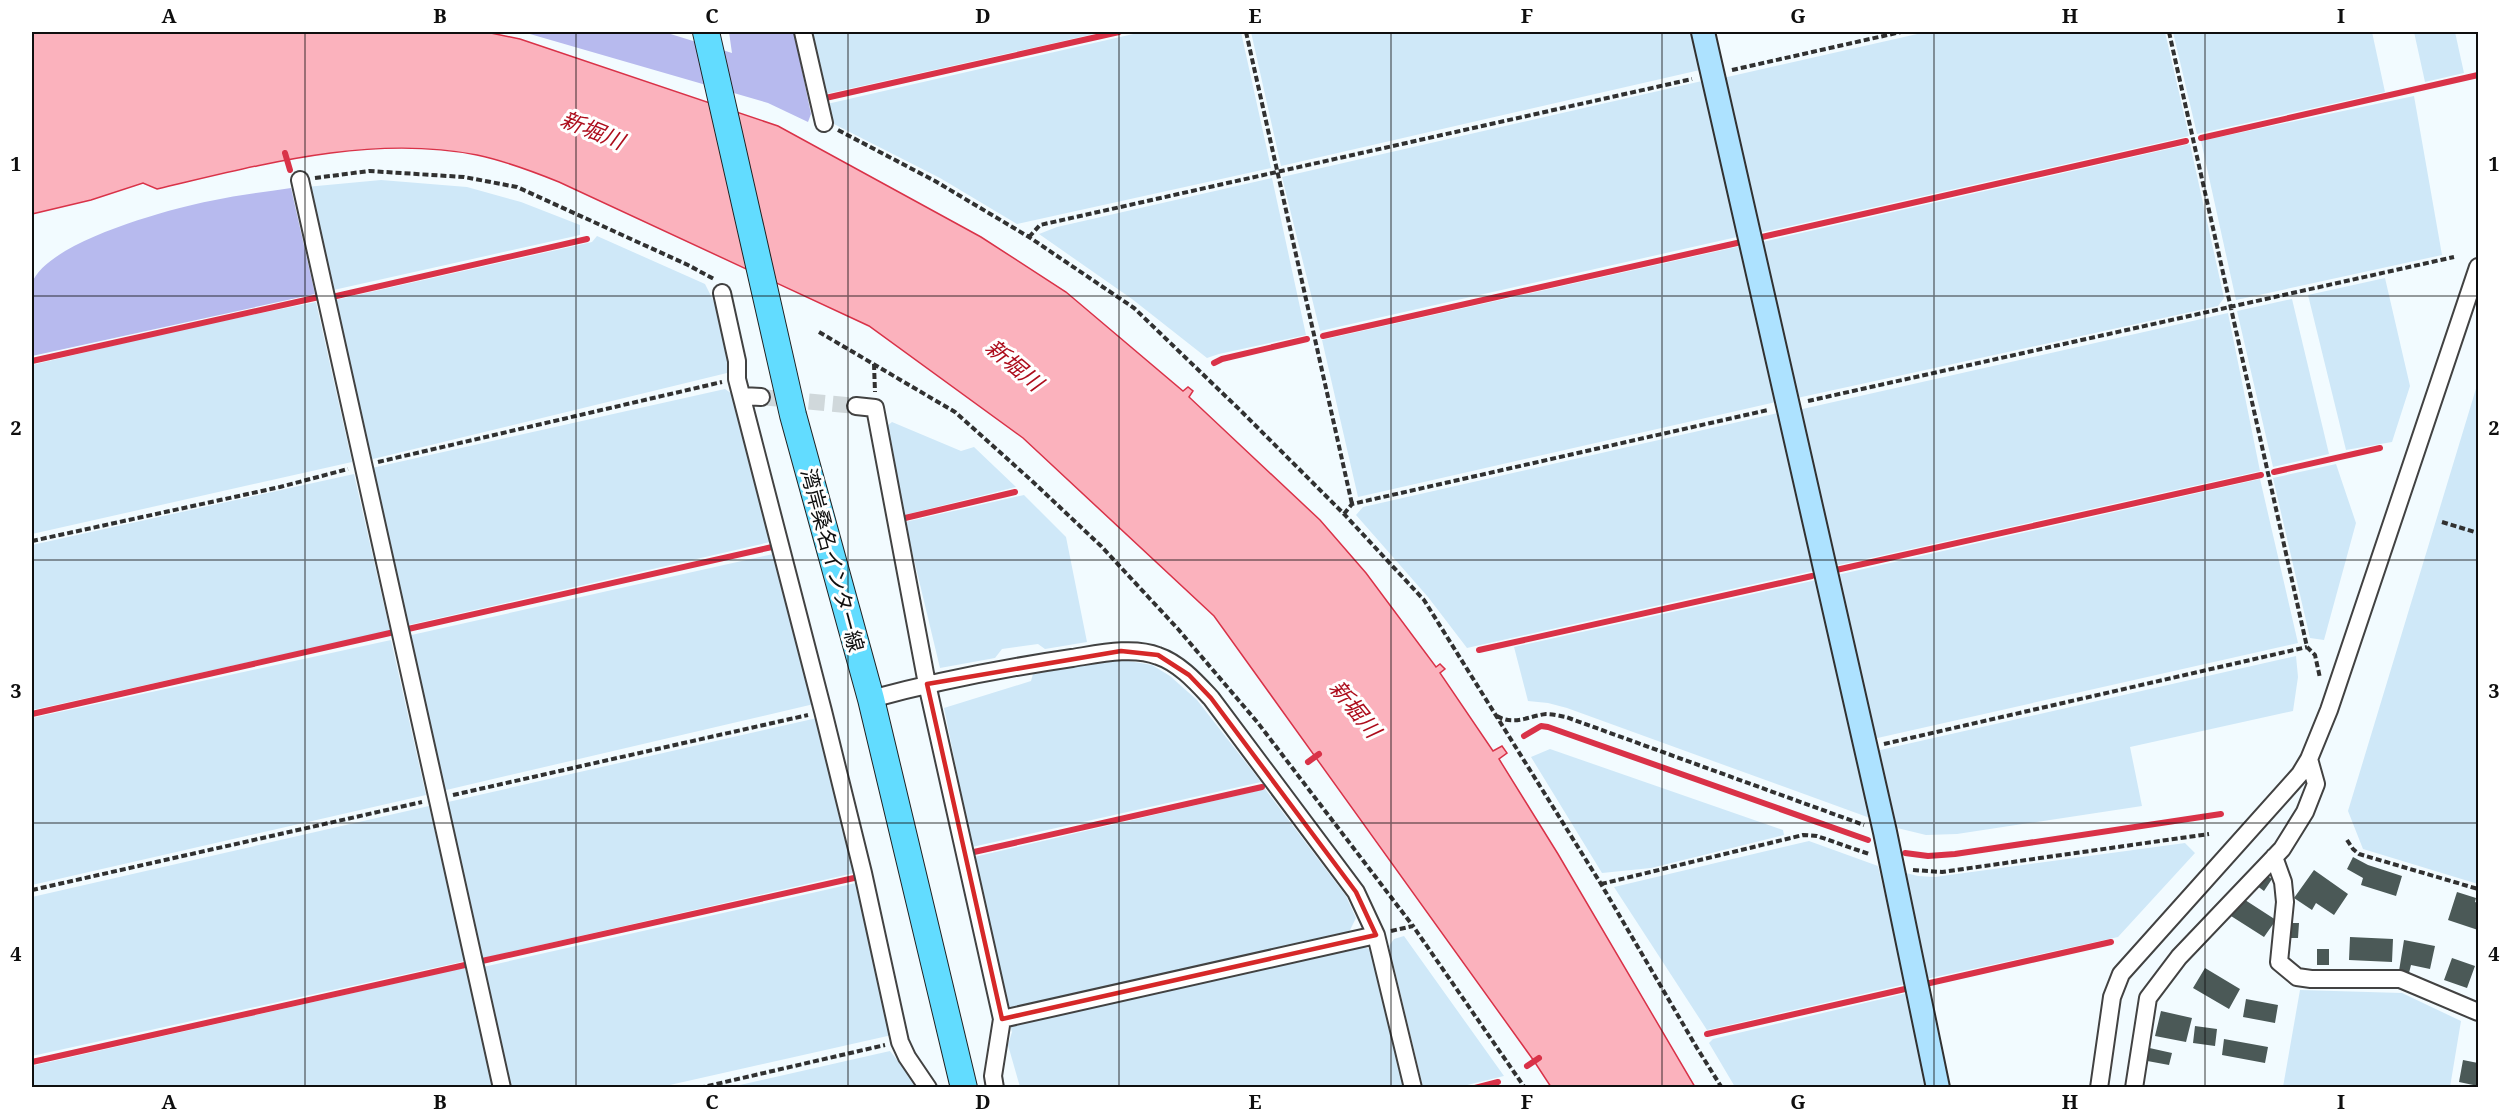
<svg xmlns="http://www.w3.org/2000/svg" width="2510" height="1119" viewBox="0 0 2510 1119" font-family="'Noto Serif','Noto Sans JP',serif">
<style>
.farmland{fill:#cfe8f8}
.green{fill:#b7baee}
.water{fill:#fbb2bd;stroke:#d93248;stroke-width:1.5}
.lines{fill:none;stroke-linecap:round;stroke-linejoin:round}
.stream{stroke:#d93248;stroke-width:6}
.building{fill:#4b5957}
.street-tunnel{stroke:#d0d8db;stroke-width:16;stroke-dasharray:16 8;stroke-linecap:butt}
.street-casing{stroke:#424242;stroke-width:20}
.secondary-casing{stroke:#313131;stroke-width:26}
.primary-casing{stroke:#202020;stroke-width:28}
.path{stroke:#313131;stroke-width:4;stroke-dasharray:6 3;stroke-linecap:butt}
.street{stroke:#fff;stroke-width:16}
.secondary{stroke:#ade2ff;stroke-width:22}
.primary{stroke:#62dcff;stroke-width:26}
.marked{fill:none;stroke:#d62828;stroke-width:4.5;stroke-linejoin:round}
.grid{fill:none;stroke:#0f0f0f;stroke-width:1.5;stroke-opacity:0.55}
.labels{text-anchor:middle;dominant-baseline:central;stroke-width:6;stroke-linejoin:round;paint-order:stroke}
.street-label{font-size:21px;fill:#0f0f0f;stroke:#fff}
.water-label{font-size:22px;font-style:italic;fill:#ad0d1c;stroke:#fff}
.neatline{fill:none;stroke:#0f0f0f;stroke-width:2}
.grid-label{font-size:20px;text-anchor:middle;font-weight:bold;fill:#0f0f0f}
</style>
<rect width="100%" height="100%" fill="#f2fbff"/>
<path class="farmland" d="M808,32H1103L821,95Z
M1142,32H1241L1271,168L1017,224L940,178L830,122L827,104Z
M1251,32H1692L1700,70L1281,166Z
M1926,32H2165L2189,136L1759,233L1723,78Z
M2173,32H2372L2385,92L2197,134Z
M2414,32H2455L2464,73L2425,82Z
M1702,81L1737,237L1320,331L1282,177Z
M2414,96L2442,255L2236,300L2201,141Z
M2190,144L2224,298L2218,306L1797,398L1762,242Z
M1272,178L1306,335L1219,354L1207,358L1132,299L1039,234L1057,227Z
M381,180L467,187L521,202L580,225V235L329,291L306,187Z
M597,236L705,284L721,316L729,367L727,373L373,459L365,455L331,301L592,242Z
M1741,246L1776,402L1358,497L1322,340Z
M2385,278L2410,386L2392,442L2346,450L2308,295Z
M2292,299L2329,454L2273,467L2237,311Z
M316,302L352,462L32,534V365L183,329Z
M2228,313L2260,471L1834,566L1798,410Z
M2478,382V884L2363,849L2348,811Z
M725,389L735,396L770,542L404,626L372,468Z
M1778,413L1813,571L1467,648L1428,597L1356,515L1363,507Z
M892,422L961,451L974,447L1016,487L904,515L886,427Z
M2336,464L2356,523L2324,640L2310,638L2273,478Z
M354,474L390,631L32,710V545Z
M2260,479L2298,643L1873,739L1837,575Z
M1024,495L1066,537L1087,642L1045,649L1038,644L1002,649L995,658L940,668L905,522Z
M773,554L814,704L442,791L407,636Z
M1816,580L1870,818L1567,708L1548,703L1528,701L1514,647Z
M391,640L426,795L32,885V718Z
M2296,656L2298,677L2293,711L2130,747L2142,806L1957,834L1926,835L1893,827L1876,751Z
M1117,659L1152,665L1170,676L1197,700L1261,782L972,847L944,708L1031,681L1033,674Z
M817,718L854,873L480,959L445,807L448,802Z
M1550,749L1783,830L1784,835L1651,868L1602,873L1531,757Z
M1265,789L1346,896L1356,918L1347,936L1008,1013L974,857Z
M429,806L465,961L32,1056V897Z
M1809,841L1878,866L1906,984L1707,1030L1614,887Z
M2185,843L2195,853L2118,937L1926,979L1902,872L1918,876L1935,877Z
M856,883L892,1035L661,1087H510L483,967Z
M1404,936L1504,1076L1459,1087H1423L1389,946L1394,939Z
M1362,946L1371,950L1404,1087H1020L1008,1045L1012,1032L1010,1025Z
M467,967L493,1087L32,1088V1066Z
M2300,990L2402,993L2461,1021L2450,1087H2283Z
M1907,993L1929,1087H1735L1709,1043L1713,1039Z
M890,1051L919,1087L727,1088Z"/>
<path class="green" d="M523,32H664L732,53L729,32H794L811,114L808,122L768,103Z
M291,188L315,294L32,356C31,342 28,294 32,283C47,242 169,209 210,201C237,195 264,192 291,188Z"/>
<path class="water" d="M32,32H486L520,39L778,126L981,237L1066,292L1183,391L1188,387L1193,391L1189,397L1320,520L1366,573L1436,667L1440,664L1445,669L1440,673L1493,751L1502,746L1507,753L1499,759L1558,854L1695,1087H1551L1534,1061L1214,616L1023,438L869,326L559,182C532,171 505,161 477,155C370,134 260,165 157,189L143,183L91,200L32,214Z"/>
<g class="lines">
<path class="stream" d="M821,99L1119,32
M2201,138L2478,75
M285,153L290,170
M1762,237L2186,141
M332,297L587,239
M1323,336L1737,243
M32,361L319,297L318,292
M1214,363L1222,359L1307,339
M2274,472L2380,448
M905,518L1015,492
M1836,570L2261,475
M408,629L772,547
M1479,650L1812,576
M32,714L390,633
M1524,736L1541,726L1548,727L1868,840
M1308,762L1319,754
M974,852L1262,787
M1905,853L1928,856L1955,854L2221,814
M482,961L854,878
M1930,983L2111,942
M1707,1034L1905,989
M32,1062L465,965
M1527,1066L1539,1058
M1475,1088L1498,1082"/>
</g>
<path class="building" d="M2353,857L2368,865L2402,876L2396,896L2361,885L2363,878L2347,869Z
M2314,870L2348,894L2334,915L2316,903L2312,910L2294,898Z
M2260,871L2272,879L2264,891L2252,882Z
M2457,892L2476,898L2475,902L2478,903V930L2448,920Z
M2242,898L2276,920L2264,937L2231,916Z
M2288,923H2299L2298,938H2288Z
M2350,937L2393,939L2392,962L2349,960Z
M2404,940L2435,946L2430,969L2411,965L2409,973L2399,971Z
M2317,949H2329V965H2317Z
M2452,958L2475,966L2467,988L2444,980Z
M2205,968L2240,989L2229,1009L2193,988Z
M2246,999L2278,1005L2275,1023L2243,1017Z
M2161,1011L2192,1018L2186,1042L2155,1036Z
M2195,1026L2217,1029L2215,1046L2193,1043Z
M2224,1039L2268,1047L2265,1063L2222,1055Z
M2145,1047L2172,1053L2169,1065L2142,1060Z
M2463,1060L2478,1063V1086L2459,1082Z"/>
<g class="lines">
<path class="street-tunnel" d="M761,397L856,406"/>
<g class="street-casing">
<path id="street" d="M803,32L824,123
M300,180L502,1088
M722,293L737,361V379L823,711L863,873L900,1042L907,1057L928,1088
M742,396L761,397
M856,406L875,408L927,684L1002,1019L993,1076L995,1088
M871,699C937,681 1004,668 1072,658C1098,654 1133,646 1158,656C1179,663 1196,682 1211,698L1356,892L1376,935L1413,1088
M2274,857L2283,882L2285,902L2279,962L2297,977L2311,979H2400L2478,1012
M1002,1019L1376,935
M2099,1088L2112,997L2121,974L2300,774L2309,759L2329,710L2478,267
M2134,1088L2148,998L2179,957L2282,849L2305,812L2316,784L2309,759"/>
</g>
<g class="secondary-casing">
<path id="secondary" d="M1703,32L1885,832L1938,1088"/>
</g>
<g class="primary-casing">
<path id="primary" d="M706,32L793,415L871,699L964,1088"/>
</g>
<path class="path" d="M1246,32L1352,504
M2169,32L2307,647L2315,655L2320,678
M1732,70L1901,32
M838,130L935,181L1029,237L1134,308L1241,411L1344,514L1424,600L1601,884L1697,1048L1722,1088
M315,178L369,171L464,177L517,187L688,265L714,279
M1029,237L1040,225L1692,79
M819,332L955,412L1032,481L1101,546L1178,629L1258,723L1413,926
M874,364L875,392
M1808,401L2454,257
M378,462L722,382
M1344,514L1352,504L1768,410
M2442,522L2478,533
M32,541L280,487L348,469
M1497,716C1514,726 1529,716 1546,714C1553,714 1560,716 1566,717L1864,825
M1884,744L2307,647
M453,795L808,715
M2347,840L2353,849L2359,854L2478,889
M1913,870L1942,872L2209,834
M1601,884L1803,835L1817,836L1869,854
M32,890L422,802
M1391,931L1413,926L1525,1088
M699,1088L885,1045"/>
<use href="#street" class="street"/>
<use href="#secondary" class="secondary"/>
<use href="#primary" class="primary"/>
</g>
<path class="marked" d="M1121,651L1158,655L1189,675L1211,698L1356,892L1376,935L1002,1019L927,684Z"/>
<path class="grid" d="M305,32V1088M576,32V1088M848,32V1088M1119,32V1088M1391,32V1088M1662,32V1088M1934,32V1088M2205,32V1088M32,296H2478M32,560H2478M32,823H2478"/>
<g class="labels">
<g class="street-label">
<text transform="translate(833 560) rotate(75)">湾岸桑名インター線</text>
</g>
<g class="water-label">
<text transform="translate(593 129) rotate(22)">新堀川</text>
<text transform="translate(1015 364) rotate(40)">新堀川</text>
<text transform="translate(1356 708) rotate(51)">新堀川</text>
</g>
</g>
<rect width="2510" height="1119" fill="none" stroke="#ffffff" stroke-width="66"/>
<rect x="33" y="33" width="2444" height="1053" class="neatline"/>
<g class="grid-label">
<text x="169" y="23">A</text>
<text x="440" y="23">B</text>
<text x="712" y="23">C</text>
<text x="983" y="23">D</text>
<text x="1255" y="23">E</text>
<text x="1527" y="23">F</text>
<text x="1798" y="23">G</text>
<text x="2070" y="23">H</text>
<text x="2341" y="23">I</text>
<text x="16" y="171">1</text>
<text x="2494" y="171">1</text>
<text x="16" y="435">2</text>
<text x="2494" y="435">2</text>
<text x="16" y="698">3</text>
<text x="2494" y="698">3</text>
<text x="16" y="961">4</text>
<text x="2494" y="961">4</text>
<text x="169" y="1109">A</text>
<text x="440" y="1109">B</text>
<text x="712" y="1109">C</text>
<text x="983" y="1109">D</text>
<text x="1255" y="1109">E</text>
<text x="1527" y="1109">F</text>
<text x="1798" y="1109">G</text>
<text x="2070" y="1109">H</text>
<text x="2341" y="1109">I</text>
</g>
</svg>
